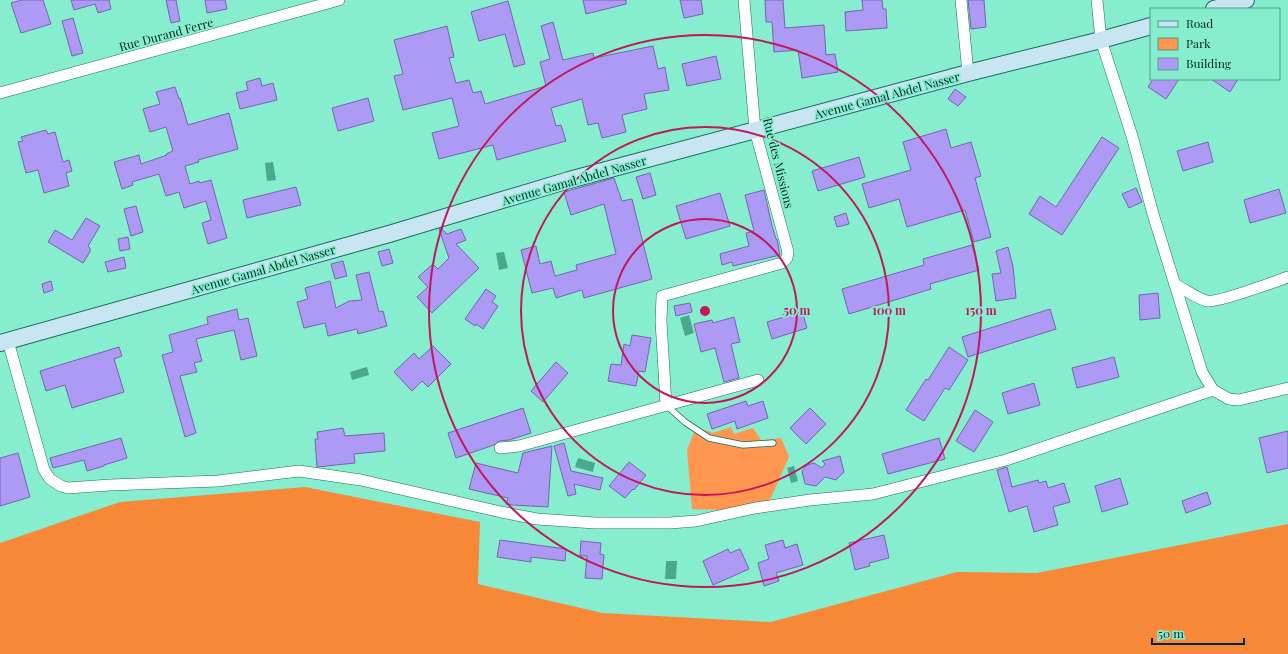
<svg xmlns="http://www.w3.org/2000/svg" width="1288" height="654" viewBox="0 0 1288 654" font-family="'Playfair Display',serif">
<style>
.green{fill:#ff964f}
.forest{fill:#f78837}
.water{fill:#4aa88e}
.building{fill:#ad9af5;stroke:#7565ab}
.lines{fill:none;stroke-linecap:round;stroke-linejoin:round}
.lane-casing{stroke:#186e5a;stroke-width:7}
.street-casing{stroke:#186e5a;stroke-width:12}
.secondary-casing{stroke:#186e5a;stroke-width:18}
.lane{stroke:#fff;stroke-width:5.5}
.street{stroke:#fff;stroke-width:11}
.secondary{stroke:#c8e5f3;stroke-width:16}
.ring{fill:none;stroke:#c2185b;stroke-width:2}
.labels{text-anchor:middle;dominant-baseline:central;stroke-width:3.5;stroke-linejoin:round;paint-order:stroke}
.street-label{font-size:12px;fill:#03261d;stroke:#86eecf}
.centre{fill:#c2185b;stroke:#86eecf;stroke-width:2}
.ring-label{font-size:12px;text-anchor:middle;font-weight:bold;fill:#c2185b;stroke:#86eecf;stroke-width:3.5;stroke-linejoin:round;paint-order:stroke}
</style>
<rect width="100%" height="100%" fill="#86eecf"/>
<path class="green" d="M696,427L713,433L731,427L734,434L753,428L761,440L781,438L789,457L770,500L722,510L692,509L687,450Z"/>
<path class="forest" d="M305,487L480,522L478,584L602,613L771,622L957,572L1037,573L1288,524V654H0V543L120,502Z"/>
<path class="water" d="M273,162L276,180L267,181L265,163Z
M504,252L508,268L499,270L496,253Z
M689,315L694,333L685,336L680,318Z
M367,367L369,375L352,380L350,372Z
M578,458L595,463L593,472L575,467Z
M794,466L798,481L791,483L787,468Z
M666,561H677L676,579H665Z"/>
<path class="building" d="M22,0H43L51,24L21,33L11,3Z
M71,0H109L111,9L98,13L95,4L74,10Z
M166,0H176L180,21L171,23Z
M205,0H225L227,9L207,13Z
M583,0H626V4L586,14Z
M680,0H701L703,14L684,18Z
M765,0H783L785,28L824,25L826,55L835,54L838,72L802,78L798,50L774,52L772,22H766Z
M862,0H882L883,9H886L887,28L846,31L845,12L863,10Z
M968,0H984L986,27L971,29Z
M508,1L525,64L514,67L505,34L479,41L471,12Z
M73,18L83,53L72,56L62,21Z
M553,22L563,60L593,53L594,58L653,46L658,69L665,67L669,90L644,94L647,109L622,115L626,132L602,138L598,123L588,125L582,99L551,108L556,126L561,125L566,141L497,160L493,145L439,159L432,133L459,126L452,98L403,110L394,76L403,74L394,40L447,26L454,57L449,58L456,83L469,80L473,93L481,91L485,104L546,86L540,62L550,59L541,26Z
M716,56L721,79L687,86L682,64Z
M260,78L262,86L273,83L277,100L240,109L236,93L248,90L246,82Z
M1153,79H1179L1166,99L1148,87Z
M1211,79H1238L1230,92Z
M175,87L179,99L180,98L188,125L229,113L238,149L198,160L199,162L185,166L190,184L199,181L200,183L211,180L227,238L208,244L202,223L211,220L206,201L184,208L179,192L166,196L159,174L132,182L133,185L122,189L114,162L139,155L141,164L167,155L166,154L173,151L166,127L150,132L143,109L160,104L156,92Z
M955,89L966,97L958,106L948,99Z
M368,98L374,121L338,131L332,108Z
M946,129L951,148L971,142L981,176L975,178L991,237L974,242L965,210L907,227L899,199L869,208L862,184L911,170L903,142Z
M46,130L48,134L55,132L63,162L69,160L72,171L66,173L69,186L44,193L38,170L26,173L18,142L23,141L21,137Z
M1102,137L1119,148L1062,235L1029,214L1040,196L1056,207Z
M1208,142L1213,162L1183,171L1177,151Z
M859,157L865,177L818,191L812,171Z
M650,173L656,195L643,199L636,177Z
M614,178L622,201L632,199L652,279L584,298L582,290L556,298L553,288L532,293L521,250L536,246L540,264L551,261L555,276L577,270L576,265L616,254L604,204L571,215L564,192Z
M296,187L301,205L247,218L243,200Z
M1136,188L1142,202L1129,208L1122,194Z
M1279,189L1286,213L1250,223L1244,200Z
M764,190L772,226L776,239H777L780,255L733,266L732,262L722,265L720,254L749,246L746,233L754,231L745,195Z
M720,193L730,226L686,239L676,206Z
M136,206L143,232L131,236L124,209Z
M846,213L849,224L837,227L834,217Z
M86,218L100,226L88,246L90,248V252L83,263L48,242L55,230L72,240Z
M441,228L447,234L461,229L466,240L456,244L479,268L432,313L417,297L428,287L418,277L433,264L438,269L449,258L439,229Z
M128,237L130,249L120,251L118,239Z
M972,245L979,270L930,284L931,289L849,314L842,289L924,265L923,259Z
M1008,247L1013,266L1016,298L996,301L992,274L1001,273L996,251Z
M389,249L393,263L382,266L378,252Z
M124,257L126,268L108,272L105,262Z
M343,261L347,276L335,279L331,264Z
M369,272L379,312L383,311L387,326L358,334L357,329L328,336L325,323L304,328L297,302L308,299L305,288L330,281L336,308L349,301L362,300L356,275Z
M51,281L53,290L44,293L42,284Z
M486,289L496,296L492,302L498,306L483,329L476,324L475,326L465,319Z
M1158,293L1160,318L1140,320L1139,295Z
M690,303L692,312L676,316L674,306Z
M237,309L239,320L248,318L257,356L241,360L234,330L196,339L202,361L194,363L197,372L180,376L196,433L185,437L162,355L173,352L169,335L208,324L207,317Z
M1050,309L1056,329L968,357L962,337Z
M796,310L797,313L802,311L807,328L772,339L767,322L784,317L783,314Z
M734,317L740,342L731,344L739,378L724,382L715,348L701,352L694,324L712,320L713,323Z
M632,335L651,338L645,372L639,371L636,386L608,381L611,364L621,365L624,344L630,346Z
M433,346L451,364L428,387L422,381L412,391L394,372L414,353L419,359Z
M119,347L122,356L114,359L124,392L72,408L65,385L46,391L40,371Z
M949,347L968,360L949,390L945,388L924,421L906,410L926,379L928,380Z
M1114,357L1119,377L1077,388L1072,368Z
M556,362L568,373L543,402L531,391Z
M1034,383L1040,405L1008,414L1002,393Z
M746,401L748,406L763,401L768,418L737,429L735,421L712,429L707,414Z
M523,408L531,433L509,440L499,441L494,445L456,458L448,433Z
M810,408L826,424L806,444L790,428Z
M975,410L993,422L974,452L956,441Z
M343,428L345,436L384,433L385,451L354,454L355,463L317,467L315,439H318L317,432Z
M1288,431V468L1267,473L1259,438Z
M121,438L127,458L104,465V466L87,471L84,460L53,468L50,458Z
M939,438L945,459L888,474L882,454Z
M564,443L571,471L603,478L600,490L574,484L576,494L568,496L554,446Z
M552,446L548,507L512,505L506,504L508,498L469,489L476,463L518,473L523,453Z
M18,453L30,497L0,506V458Z
M840,456L844,472L836,480L825,477L816,486L805,484L802,471L807,465L814,463L822,468L825,464L822,461Z
M629,462L646,475L634,490L633,489L625,498L609,486Z
M1007,467L1012,487L1038,480L1039,483L1046,481L1048,488L1064,483L1070,502L1053,507L1058,525L1034,532L1027,506L1009,512L997,470Z
M1120,478L1128,504L1102,512L1095,486Z
M1207,492L1211,504L1186,513L1182,501Z
M884,535L889,558L869,563L870,566L855,570L849,543Z
M500,540L566,549L565,561L531,557V562L497,557Z
M783,540L785,548L797,544L803,565L776,573L779,581L764,586L758,563L769,559L765,545Z
M581,541L601,543L600,554L604,555L602,579L585,578L587,556H580Z
M728,549L730,553L740,549L749,569L713,585L703,561Z"/>
<g class="lines">
<g class="lane-casing">
<path id="lane" d="M666,405L685,422L709,438L743,445L773,443"/>
</g>
<g class="street-casing">
<path id="street" d="M961,0L968,73
M1097,0L1101,40L1132,136L1153,214L1202,372L1213,390
M0,93L339,0
M1176,285C1186,290 1196,298 1207,301C1218,303 1274,282 1288,277
M8,341L44,470L50,479L61,486L68,488L110,485L218,481L299,471L361,480L501,512L537,519L595,523H670L696,521L755,508L810,500L873,494L1006,460L1213,390L1229,399L1239,400L1288,388
M666,405L661,321L662,296L782,263L787,258L788,252L755,130L744,0
M500,448L519,446L758,380"/>
</g>
<g class="secondary-casing">
<path id="secondary" d="M1214,9L1246,0
M0,343L389,234L569,180L968,73L1101,40L1151,26"/>
</g>
<use href="#lane" class="lane"/>
<use href="#street" class="street"/>
<use href="#secondary" class="secondary"/>
</g>
<g class="ring">
<circle cx="705" cy="311" r="92"/>
<circle cx="705" cy="311" r="184"/>
<circle cx="705" cy="311" r="276"/>
</g>
<g class="labels">
<g class="street-label">
<text transform="translate(166 34) rotate(-15)">Rue Durand Ferre</text>
<text transform="translate(887 95) rotate(-15)">Avenue Gamal Abdel Nasser</text>
<text transform="translate(779 163) rotate(76)">Rue des Missions</text>
<text transform="translate(574 180) rotate(-16)">Avenue Gamal Abdel Nasser</text>
<text transform="translate(263 269) rotate(-16)">Avenue Gamal Abdel Nasser</text>
</g>
</g>
<circle cx="705" cy="311" r="6" class="centre"/>
<g class="ring-label">
<text x="797" y="315">50 m</text>
<text x="889" y="315">100 m</text>
<text x="981" y="315">150 m</text>
</g>
<rect x="1150" y="8" width="130" height="72" fill="#86eecf" stroke="#529e88"/>
<rect x="1158" y="21" width="20" height="6" fill="#c8e5f3" stroke="#529e88"/>
<text x="1186" y="28" font-size="12" fill="#03261d">Road</text>
<rect x="1158" y="38" width="20" height="12" fill="#ff964f" stroke="#529e88"/>
<text x="1186" y="48" font-size="12" fill="#03261d">Park</text>
<rect x="1158" y="58" width="20" height="12" fill="#ad9af5" stroke="#529e88"/>
<text x="1186" y="68" font-size="12" fill="#03261d">Building</text>
<path d="M1152 638v6h92v-6" fill="none" stroke="#03261d" stroke-width="2"/>
<text x="1158" y="638" font-size="12" fill="#03261d" stroke="#86eecf" stroke-width="3" paint-order="stroke">50 m</text>
</svg>
